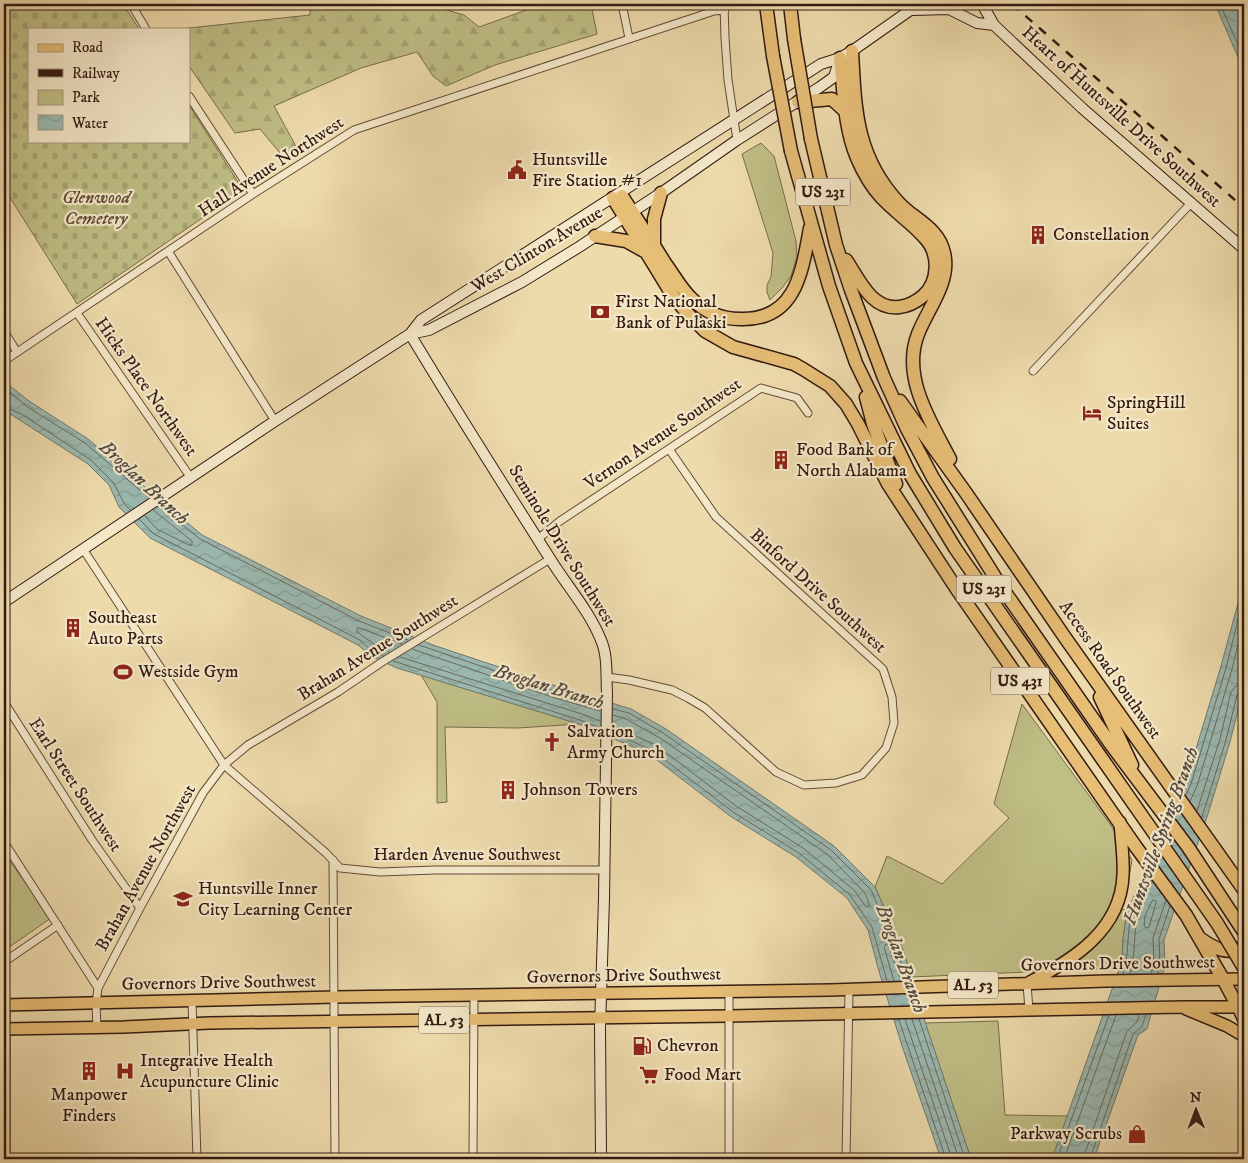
<svg xmlns="http://www.w3.org/2000/svg" width="1248" height="1163" viewBox="0 0 1248 1163" font-family="'IM FELL DW Pica',serif">
<style>
.green{fill:#bfbe85;stroke:#796c4b}
.forest{fill:url(#forest-firs);stroke:#796c4b}
.cemetery{fill:url(#cemetery-stones);stroke:#796c4b}
.water{fill:url(#water-waves);stroke:#717971}
.lines{fill:none;stroke-linecap:round;stroke-linejoin:round}
.shore{stroke:#676a61;stroke-width:1}
.street-casing{stroke:#624a38;stroke-width:9}
.secondary-casing{stroke:#331a11;stroke-width:12}
.primary-casing{stroke:#331a11;stroke-width:14}
.highway-casing{stroke:#331a11;stroke-width:15}
.street{stroke:#f4e8c9;stroke-width:7}
.secondary{stroke:#f4e8c9;stroke-width:10}
.primary{stroke:#e7be76;stroke-width:11}
.highway{stroke:#e7be76;stroke-width:12}
.rail{stroke:#331a11;stroke-width:2.5;stroke-dasharray:9 9;stroke-linecap:butt}
.highway-bridge-casing{stroke:#331a11;stroke-width:15;stroke-linecap:butt}
.highway-bridge{stroke:#e7be76;stroke-width:12}
.labels{text-anchor:middle;dominant-baseline:central;stroke-width:4.5;stroke-linejoin:round;paint-order:stroke}
.shield{fill:#f4e8c9;stroke:#6d5848;stroke-width:1}
.shield-label{font-size:16px;font-weight:bold;fill:#331a11}
.street-label{font-size:18px;fill:#331a11;stroke:#f4e8c9}
.poi-label{font-size:18px;fill:#331a11;stroke:#f4e8c9;text-anchor:start}
.park-label{font-size:18px;font-style:italic;fill:#5d4b34;stroke:#f4e8c9}
.water-label{font-size:19px;font-style:italic;fill:#524a41;stroke:#f4e8c9}
</style>
<defs>
<pattern id="forest-firs" width="22" height="20" patternUnits="userSpaceOnUse" patternTransform="scale(1.25)"><rect width="22" height="20" fill="#bfbe85"/><path d="M5 1l3.5 6h-7zM16 11l3.5 6h-7z" fill="#a5a372"/></pattern>
<pattern id="cemetery-stones" width="16" height="16" patternUnits="userSpaceOnUse" patternTransform="scale(1.25)"><rect width="16" height="16" fill="#bfbe85"/><path d="M2 7V4a2 2 0 0 1 4 0v3zM10 15v-3a2 2 0 0 1 4 0v3z" fill="#a5a372"/></pattern>
<pattern id="water-waves" width="16" height="10" patternUnits="userSpaceOnUse" patternTransform="scale(1.25)"><rect width="16" height="10" fill="#9bb9b1"/><path d="M0 5q4-4 8 0t8 0" fill="none" stroke="#869e97"/></pattern>
</defs>
<rect width="100%" height="100%" fill="#eedbac"/>
<filter id="stains"><feTurbulence type="fractalNoise" baseFrequency=".004" numOctaves="4"/><feColorMatrix values="0 0 0 0 .2 0 0 0 0 .09 0 0 0 0 .02 0 0 0 .5 -.17"/></filter>
<radialGradient id="worn" r=".72"><stop offset=".6" stop-color="#630" stop-opacity="0"/><stop offset="1" stop-color="#630" stop-opacity=".3"/></radialGradient>
<path class="green" d="M761,143L774,156L796,241L797,257L791,276L782,288L770,300L767,292V285L771,277L773,253L742,154Z
M421,675L579,724L518,728L445,727L447,802L437,803V702Z
M1022,704L1110,824L1132,860L1127,889L1120,908L1127,911L1123,939L1122,961L1120,968L911,977L903,950L875,887L887,856L942,884L1009,818L994,804Z
M4,853L51,918L8,948L4,942Z
M998,1021L1005,1115L1068,1116L1052,1159H971L925,1023Z"/>
<path class="forest" d="M310,4H433V6L464,15L479,27L543,4H591L597,34L495,65L446,86L433,76L417,52L361,68L274,106L299,152L285,159L260,129L235,133L189,66V29H180L310,15Z"/>
<path class="cemetery" d="M4,4H123L139,29H29V141H189V105L243,190L77,304L4,188Z"/>
<path class="water" d="M1215,4H1244V71Z
M4,381L29,401L88,439L202,535L361,616L433,645L559,687L631,709L666,729L834,846L875,887L903,950L928,1031L971,1159H941L902,1046L878,968L868,930L847,898L796,857L730,816L649,754L579,724L397,668L371,656L358,645L150,538L119,507L109,485L88,464L4,410Z
M1244,581V686L1230,742L1208,814L1164,940L1165,966L1147,1029L1138,1035L1094,1159H1052L1122,961L1123,939L1127,911L1186,782L1221,666Z"/>
<g class="lines">
<path class="shore" d="M1220,4L1244,58
M4,387L26,406L85,443L149,498
M4,406L23,415L91,460L113,482L124,503L130,510
M159,506L200,539L359,621L408,640
M145,516L157,529L189,545H192V541L153,510
M139,519L154,534L360,640L373,652L383,656
M419,645L557,692L601,705
M412,649L555,698L600,711
M389,652L377,646L357,632V628H360L402,644
M400,657L582,714L600,721
M393,661L580,720L600,728
M613,709L629,713L663,733L831,850L871,890L898,952L907,981
M613,726L656,745L736,806L803,848L854,890L866,907L870,906L865,893L827,854L660,738L626,719L613,715
M613,733L652,750L733,812L799,853L850,895L872,927L887,981
M1186,795L1191,784L1226,668L1244,596
M1190,801L1197,786L1232,669L1244,621
M1197,811L1220,739L1231,692L1236,686L1244,684
M1202,817L1226,740L1237,695L1240,691L1244,690
M1153,900L1156,901V903L1149,927L1146,928L1144,926L1145,916Z
M1151,973L1154,965L1153,938L1166,900
M1158,973L1160,965L1159,939L1170,906
M1123,974C1130,954 1126,932 1132,912C1136,900 1143,888 1148,876
M1130,974C1136,955 1133,934 1138,915C1141,904 1148,892 1152,882
M894,981L884,947L886,944L888,945L901,981
M905,1019L952,1159
M912,1019L959,1159
M919,1019L965,1159
M899,1020L946,1159
M1057,1159L1109,1015
M1064,1159L1116,1015
M1083,1159L1127,1031L1137,1022L1139,1015
M1090,1159L1133,1034L1142,1026L1146,1015"/>
<g class="street-casing">
<path id="street" d="M131,4L146,29
M622,4L629,38
M724,4L725,38L728,80L737,140
M189,96L253,194
M168,251L275,421
M77,313L191,478
M4,331L17,352
M4,361L253,194L354,130L714,11L725,10
M1033,371L1192,202
M538,539L560,521L761,388L797,398L808,413
M83,549L224,765L326,853L340,868L380,872L435,870H604
M607,677L629,680L672,690L688,698L705,708L776,772L804,785L836,783L862,775L886,748L894,723L892,697L883,669L716,517L669,449
M4,702L92,840L140,908
M4,842L98,988L96,1004L97,1028
M333,860L335,1159
M4,962L58,925
M1027,984L1029,1010
M98,988L140,908L203,793L224,765L248,745L338,692L382,662L550,559
M192,1001L197,1159
M6,1159V1004
M473,1159L474,996
M729,1159V992
M846,1159L849,990"/>
</g>
<g class="secondary-casing">
<path id="secondary" d="M982,4L994,25L1082,108L1244,249
M912,10L949,9L977,23L994,25
M410,334C455,409 502,483 549,557C566,585 589,610 601,640C608,656 606,676 607,693L604,898L600,1028L601,1159
M410,334L429,330L522,282L579,247L661,193L737,140L820,87L834,77L839,61
M4,602L275,421L410,334L421,320L821,64L840,58L852,51L919,4"/>
</g>
<g class="primary-casing">
<path id="primary" d="M1030,982C1073,960 1121,930 1123,875C1124,857 1121,839 1120,822
M4,1005L335,997L830,990L1106,981L1244,979
M1186,1009L1227,1026L1244,1036
M4,1029L124,1027L209,1023L729,1016L1182,1007H1238L1244,1020"/>
</g>
<g class="highway-casing">
<path id="highway" d="M766,4L773,56
M790,4L794,39
M852,51C855,110 856,157 899,203C915,220 939,228 944,253C951,282 928,308 918,334C901,377 931,422 950,459
M840,58C844,92 844,127 857,158C863,172 871,186 881,197C895,212 912,223 925,238C940,254 939,282 923,296C916,302 908,306 899,307C871,310 859,279 846,260
M798,102L832,99L846,112
M811,139L836,245L851,290L884,378L907,429L933,478L1000,585L1112,746L1188,847L1244,932
M791,151L829,286L856,363L910,474L955,548L1133,803
M622,196C636,218 651,240 665,263C674,275 681,289 692,299C705,312 722,319 740,319C796,321 802,272 810,228
M613,198L673,296L688,314L705,331L733,347L794,364L803,369L830,386L846,404L858,424L888,484L956,588L1136,847L1186,915L1223,979L1238,1007H1244
M595,236L626,241L644,251
M654,244V219L661,193
M866,397L873,424L896,484
M900,401L966,493L1066,639L1244,890
M1100,697L1132,765
M1201,939C1215,949 1227,955 1244,947"/>
</g>
<use href="#street" class="street"/>
<use href="#secondary" class="secondary"/>
<use href="#primary" class="primary"/>
<use href="#highway" class="highway"/>
<path class="rail" d="M1012,4L1244,208"/>
<g class="highway-bridge-casing">
<path id="highway-bridge" d="M794,39L811,139
M773,56L791,151
M1133,803L1217,923L1244,968"/>
</g>
<use href="#highway-bridge" class="highway-bridge"/>
</g>
<defs>
<g id="civic-bare" transform="scale(1.5)"><path d="M-.6-6.5H3V-4.5H.6V-3L4-1V1h2V6H-6V1h2V-1L-.6-3ZM-1.2 2.5V6h2.4V2.5Z" fill="#8f2418" stroke="#f4e8c9" stroke-width="2.5" paint-order="stroke"/></g>
<g id="building-bare" transform="scale(1.5)"><path d="M-4-6H4V6H1V3H-1V6H-4ZM-2.5-4.3h1.7v1.8h-1.7ZM.8-4.3h1.7v1.8H.8ZM-2.5-1h1.7V.8h-1.7ZM.8-1h1.7V.8H.8Z" fill="#8f2418" stroke="#f4e8c9" stroke-width="2.5" paint-order="stroke"/></g>
<g id="bank-bare" transform="scale(1.5)"><path d="M-6-4H6V4H-6ZM0-2.3a2.3 2.3 0 1 0 0 4.6a2.3 2.3 0 1 0 0-4.6Z" fill="#8f2418" stroke="#f4e8c9" stroke-width="2.5" paint-order="stroke"/></g>
<g id="hotel-bare" transform="scale(1.5)"><path d="M-6-4.5h1.5V1H6V5H4.5V3h-9V5H-6ZM-4 0a1.8 1.8 0 1 1 3.6 0ZM.5 0V-2.5h3Q6-2.5 6 0Z" fill="#8f2418" stroke="#f4e8c9" stroke-width="2.5" paint-order="stroke"/></g>
<g id="stadium-bare" transform="scale(1.5)"><path d="M0-5a6.5 5 0 1 0 0 10a6.5 5 0 1 0 0-10ZM-3.5-1.8h7v3.6h-7Z" fill="#8f2418" stroke="#f4e8c9" stroke-width="2.5" paint-order="stroke"/></g>
<g id="church-bare" transform="scale(1.5)"><path d="M-1.2-6h2.4v3.5h3.3v2.4h-3.3V6h-2.4V-.1h-3.3v-2.4h3.3Z" fill="#8f2418" stroke="#f4e8c9" stroke-width="2.5" paint-order="stroke"/></g>
<g id="school-bare" transform="scale(1.5)"><path d="M0-5L7-2L0 1L-7-2ZM-4 1L0 2.5L4 1V4Q0 6-4 4Z" fill="#8f2418" stroke="#f4e8c9" stroke-width="2.5" paint-order="stroke"/></g>
<g id="fuel-bare" transform="scale(1.5)"><path d="M-5.5-6h7V0h2V4h1.3V-2.5L3-4.5l.8-.8L6-3V5H2.5V1h-1V6h-7ZM-4.2-4.7v3.2H.2V-4.7Z" fill="#8f2418" stroke="#f4e8c9" stroke-width="2.5" paint-order="stroke"/></g>
<g id="hospital-bare" transform="scale(1.5)"><path d="M-5-5h3v3.5h4V-5h3V5h-3V1.5h-4V5h-3Z" fill="#8f2418" stroke="#f4e8c9" stroke-width="2.5" paint-order="stroke"/></g>
<g id="supermarket-bare" transform="scale(1.5)"><path d="M-6-5.5h2.5l.6 2H6L4.5 2H-2.5L-4.4-4H-6ZM-1.5 3.2a1.3 1.3 0 1 0 .1 0ZM3 3.2a1.3 1.3 0 1 0 .1 0Z" fill="#8f2418" stroke="#f4e8c9" stroke-width="2.5" paint-order="stroke"/></g>
<g id="shop-bare" transform="scale(1.5)"><path d="M-5-2.5h2.3a2.7 3.5 0 0 1 5.4 0H5L5.5 6h-11ZM-1.5-2.5h3a1.5 2.3 0 0 0-3 0Z" fill="#8f2418" stroke="#f4e8c9" stroke-width="2.5" paint-order="stroke"/></g>
</defs>
<g fill-rule="evenodd">
<use href="#civic-bare" x="517" y="170"/>
<use href="#building-bare" x="1038" y="235"/>
<use href="#bank-bare" x="600" y="312"/>
<use href="#hotel-bare" x="1092" y="413"/>
<use href="#building-bare" x="781" y="460"/>
<use href="#building-bare" x="73" y="628"/>
<use href="#stadium-bare" x="123" y="672"/>
<use href="#church-bare" x="552" y="742"/>
<use href="#building-bare" x="508" y="790"/>
<use href="#school-bare" x="183" y="899"/>
<use href="#fuel-bare" x="642" y="1046"/>
<use href="#building-bare" x="89" y="1071"/>
<use href="#hospital-bare" x="125" y="1071"/>
<use href="#supermarket-bare" x="649" y="1075"/>
<use href="#shop-bare" x="1137" y="1134"/>
</g>
<g class="labels">
<g class="shield">
<rect x="795.5" y="178.5" width="55" height="27" rx="4"/>
<rect x="956.5" y="575.5" width="55" height="27" rx="4"/>
<rect x="991" y="667.5" width="58" height="27" rx="4"/>
<rect x="948" y="971.5" width="50" height="27" rx="4"/>
<rect x="419" y="1006.5" width="50" height="27" rx="4"/>
</g>
<g class="shield-label">
<text x="823" y="192">US 231</text>
<text x="984" y="589">US 231</text>
<text x="1020" y="681">US 431</text>
<text x="973" y="985">AL 53</text>
<text x="444" y="1020">AL 53</text>
</g>
<g class="street-label">
<text transform="translate(1121 117) rotate(42)">Heart of Huntsville Drive Southwest</text>
<text transform="translate(271 167) rotate(-33)">Hall Avenue Northwest</text>
<text transform="translate(537 250) rotate(-31)">West Clinton Avenue</text>
<text transform="translate(146 387) rotate(55)">Hicks Place Northwest</text>
<text transform="translate(663 434) rotate(-34)">Vernon Avenue Southwest</text>
<text transform="translate(562 546) rotate(58)">Seminole Drive Southwest</text>
<text transform="translate(818 591) rotate(42)">Binford Drive Southwest</text>
<text transform="translate(378 648) rotate(-32)">Brahan Avenue Southwest</text>
<text transform="translate(1110 670) rotate(55)">Access Road Southwest</text>
<text transform="translate(75 785) rotate(57)">Earl Street Southwest</text>
<text x="467" y="855">Harden Avenue Southwest</text>
<text transform="translate(146 868) rotate(-61)">Brahan Avenue Northwest</text>
<text transform="translate(1118 964) rotate(-1)">Governors Drive Southwest</text>
<text transform="translate(624 976) rotate(-1)">Governors Drive Southwest</text>
<text transform="translate(219 983) rotate(-1)">Governors Drive Southwest</text>
</g>
<g class="poi-label">
<text x="532" y="160">Huntsville<tspan x="532" dy="21">Fire Station #1</tspan></text>
<text x="1053" y="235">Constellation</text>
<text x="615" y="302">First National<tspan x="615" dy="21">Bank of Pulaski</tspan></text>
<text x="1107" y="403">SpringHill<tspan x="1107" dy="21">Suites</tspan></text>
<text x="796" y="450">Food Bank of<tspan x="796" dy="21">North Alabama</tspan></text>
<text x="88" y="618">Southeast<tspan x="88" dy="21">Auto Parts</tspan></text>
<text x="138" y="672">Westside Gym</text>
<text x="567" y="732">Salvation<tspan x="567" dy="21">Army Church</tspan></text>
<text x="523" y="790">Johnson Towers</text>
<text x="198" y="889">Huntsville Inner<tspan x="198" dy="21">City Learning Center</tspan></text>
<text x="657" y="1046">Chevron</text>
<text x="140" y="1061">Integrative Health<tspan x="140" dy="21">Acupuncture Clinic</tspan></text>
<text x="664" y="1075">Food Mart</text>
<text x="89" y="1095" text-anchor="middle">Manpower<tspan x="89" dy="21">Finders</tspan></text>
<text x="1122" y="1134" text-anchor="end">Parkway Scrubs</text>
</g>
<g class="park-label">
<text x="96" y="198">Glenwood<tspan x="96" dy="21">Cemetery</tspan></text>
</g>
<g class="water-label">
<text transform="translate(144 483) rotate(43)">Broglan Branch</text>
<text transform="translate(549 687) rotate(17)">Broglan Branch</text>
<text transform="translate(1161 836) rotate(-70)">Huntsville Spring Branch</text>
<text transform="translate(901 959) rotate(70)">Broglan Branch</text>
</g>
</g>
<rect width="1248" height="1163" fill="none" stroke="#eedbac" stroke-width="20"/>
<rect x="5" y="5" width="1238" height="1153" fill="none" stroke="#331a11" stroke-width="2.5"/>
<rect x="10" y="10" width="1228" height="1143" fill="none" stroke="#331a11"/>
<rect x="28" y="28" width="162" height="115" fill="#f4e8c9" stroke="#a7967f"/>
<rect x="38" y="44" width="25" height="8" fill="#e7be76" stroke="#a7967f"/>
<text x="72" y="52" font-size="15" fill="#331a11">Road</text>
<rect x="38" y="69" width="25" height="8" fill="#331a11" stroke="#a7967f"/>
<text x="72" y="78" font-size="15" fill="#331a11">Railway</text>
<rect x="38" y="90" width="25" height="15" fill="#bfbe85" stroke="#a7967f"/>
<text x="72" y="102" font-size="15" fill="#331a11">Park</text>
<rect x="38" y="115" width="25" height="15" fill="url(#water-waves)" stroke="#a7967f"/>
<text x="72" y="128" font-size="15" fill="#331a11">Water</text>
<g transform="translate(1196 1110) rotate(359)" stroke="#f4e8c9" stroke-width="4" paint-order="stroke">
<path d="M0-4L9 19L0 12L-9 19Z" fill="#331a11"/>
<text y="-8" font-size="14" font-weight="bold" text-anchor="middle" fill="#331a11">N</text>
</g>
<rect width="100%" height="100%" filter="url(#stains)"/>
<rect width="100%" height="100%" fill="url(#worn)"/>
</svg>
